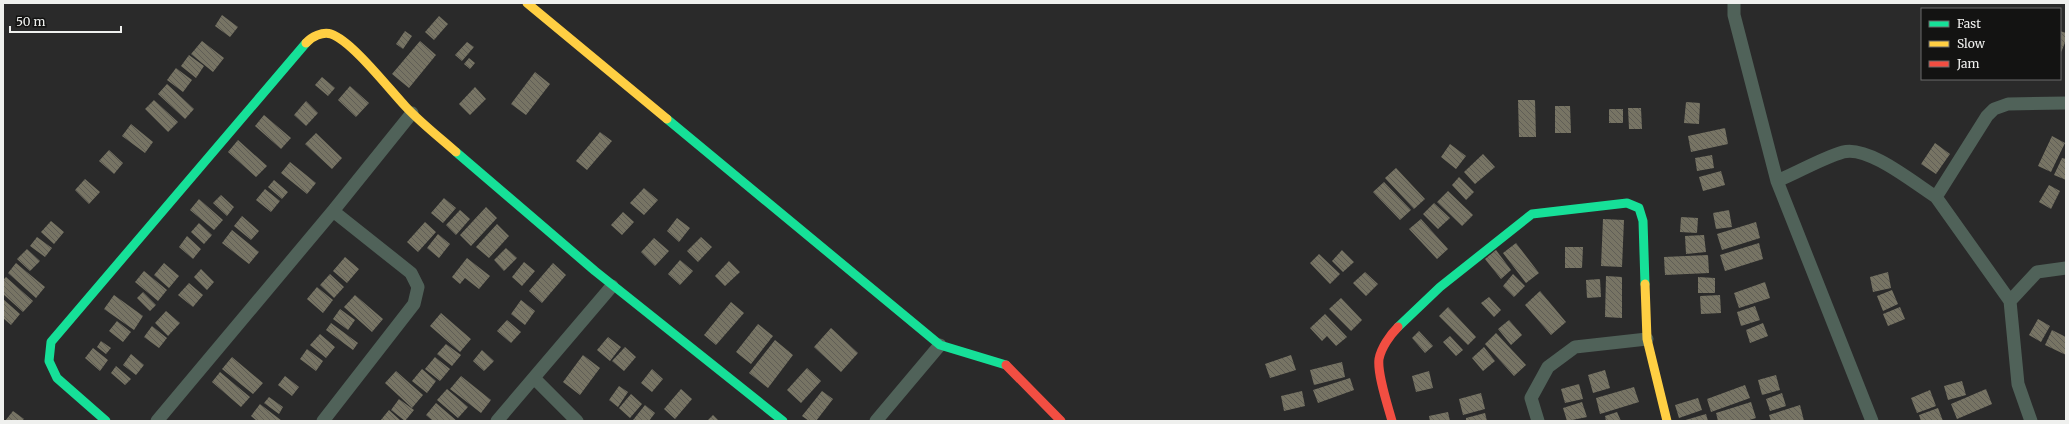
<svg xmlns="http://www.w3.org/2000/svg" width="2069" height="424" viewBox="0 0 2069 424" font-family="Merriweather,serif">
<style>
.building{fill:url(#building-back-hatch)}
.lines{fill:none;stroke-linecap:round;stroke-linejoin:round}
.street{stroke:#506259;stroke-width:13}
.fast{stroke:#16e098;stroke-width:9}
.slow{stroke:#ffcf43;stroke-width:9}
.jam{stroke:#f24e42;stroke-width:9}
</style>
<defs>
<pattern id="building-back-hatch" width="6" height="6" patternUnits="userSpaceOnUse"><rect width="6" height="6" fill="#777464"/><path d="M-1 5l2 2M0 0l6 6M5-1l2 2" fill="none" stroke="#605e56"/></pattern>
</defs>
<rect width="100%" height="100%" fill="#2a2a2a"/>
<path class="building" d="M222,15L238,27L230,37L215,26Z
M439,16L448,24L434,40L425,32Z
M405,31L412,36L403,49L396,44Z
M2060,31L2066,33V40L2060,55Z
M202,41L224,58L213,72L191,54Z
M420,41L436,55L409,88L392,74Z
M467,42L474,47L462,61L455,55Z
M189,55L204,66L196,78L181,66Z
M469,58L475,63L470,69L464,64Z
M176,68L192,80L183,92L167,80Z
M535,72L550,84L526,115L511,104Z
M322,77L335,88L328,96L315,85Z
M167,84L194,109L185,119L158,94Z
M350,86L369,103L356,117L338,100Z
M475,87L486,99L470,115L459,104Z
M154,100L178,122L168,132L145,109Z
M1518,100H1535L1536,137H1519Z
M306,101L318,113L306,126L294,115Z
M1686,102L1700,103L1699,124L1684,123Z
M1555,106H1570L1571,133H1555Z
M1628,108H1641L1642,129H1629Z
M1609,109H1623V123H1609Z
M264,115L291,138L281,149L255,126Z
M131,124L153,142L145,153L122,136Z
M1725,128L1728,144L1691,152L1688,136Z
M600,132L612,141L587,170L576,161Z
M316,133L342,158L332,169L305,144Z
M2052,136L2065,143L2051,172L2038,166Z
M238,140L267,166L256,177L228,152Z
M1935,143L1950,154L1936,174L1921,164Z
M1450,144L1466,156L1456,169L1441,157Z
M109,150L123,163L114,174L99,161Z
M1483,154L1495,167L1475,184L1464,172Z
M1712,155L1714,168L1697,171L1695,158Z
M2062,158L2066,159V180L2054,175Z
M290,162L316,183L307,194L281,173Z
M1396,168L1425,199L1414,209L1385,178Z
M1721,171L1725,185L1703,191L1699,177Z
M1459,177L1474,192L1466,200L1452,185Z
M85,179L100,192L89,204L75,190Z
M274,180L288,192L282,199L268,187Z
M1384,182L1411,210L1400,220L1373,192Z
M2049,185L2060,191L2051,209L2039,202Z
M644,188L658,200L644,215L630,203Z
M265,189L280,201L271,212L256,200Z
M1448,191L1473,215L1462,226L1437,202Z
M221,195L234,207L227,216L213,203Z
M444,198L456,208L443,223L431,213Z
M199,199L223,220L214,230L190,210Z
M1434,203L1450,218L1438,229L1423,214Z
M486,207L497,218L471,246L460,235Z
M460,210L470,219L456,235L446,225Z
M1729,210L1732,227L1716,229L1713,213Z
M623,212L634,222L622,235L611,225Z
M242,216L259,231L251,240L234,226Z
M1681,217L1698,218L1697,233L1680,232Z
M677,218L690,228L679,242L667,231Z
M1421,219L1448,249L1437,259L1409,229Z
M1603,219L1624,220L1622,267L1601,266Z
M51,221L64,232L54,244L41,232Z
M425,222L436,232L418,252L407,242Z
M1756,222L1760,238L1722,250L1717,234Z
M199,223L212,235L204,244L191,232Z
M497,224L509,236L489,258L476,247Z
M232,230L259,252L249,264L222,243Z
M438,234L450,244L439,258L427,248Z
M1704,235L1706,252L1686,254L1685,236Z
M187,236L201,249L193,259L179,247Z
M37,237L52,248L45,257L30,246Z
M701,237L712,247L698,262L687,251Z
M654,238L669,251L655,266L641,252Z
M1516,243L1539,273L1526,283L1503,253Z
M1759,243L1763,259L1725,271L1720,255Z
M1565,247H1583L1582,268H1565Z
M506,248L517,258L504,271L494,260Z
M27,249L40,261L30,271L17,259Z
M1342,250L1354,262L1343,272L1332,261Z
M1496,250L1511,270L1501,279L1485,259Z
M1319,254L1340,274L1330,284L1310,263Z
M1708,255L1709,273L1665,275L1664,257Z
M345,257L359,269L347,283L333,271Z
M467,258L490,276L479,289L465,278L460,284L452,277Z
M680,260L693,271L680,285L668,274Z
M729,261L740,272L725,286L715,276Z
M524,262L535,271L522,286L512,277Z
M16,263L45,287L36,298L8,273Z
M164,263L179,276L169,288L154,275Z
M553,263L566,275L542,303L529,291Z
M201,269L214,282L207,290L194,277Z
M144,271L167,290L158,301L135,282Z
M1365,272L1378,284L1366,296L1353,283Z
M1888,272L1891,288L1873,292L1870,277Z
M330,274L344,287L334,298L320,285Z
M1513,274L1525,286L1514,297L1503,286Z
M1606,276L1622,277V318L1605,317Z
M6,277L33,301L23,312L3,294V280Z
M1698,277L1715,278V293H1698Z
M1600,279L1601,297L1587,298L1586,280Z
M1765,282L1770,298L1739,308L1734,293Z
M189,283L203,295L193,307L178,295Z
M317,287L333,300L323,313L307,299Z
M1892,290L1898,304L1883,311L1877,296Z
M1540,291L1566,322L1551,335L1525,305Z
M143,292L156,305L150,311L137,298Z
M114,295L143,316L134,330L104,309Z
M355,295L383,319L372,332L344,307Z
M1720,295L1721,313L1701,314L1700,296Z
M1489,297L1501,310L1494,317L1481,303Z
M1341,298L1362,320L1351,331L1329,309Z
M3,299L20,314L11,325L3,318Z
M521,300L535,311L525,325L511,314Z
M731,302L744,313L716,345L704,335Z
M1755,306L1760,320L1741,326L1737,312Z
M1448,307L1476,337L1468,345L1439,316Z
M1900,307L1905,319L1888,326L1883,314Z
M340,309L355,320L348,330L333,319Z
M166,311L180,323L168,336L155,323Z
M441,313L471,339L460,352L430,326Z
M1325,314L1347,337L1336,346L1327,336L1322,341L1310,328Z
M2038,319L2050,326L2041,342L2029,335Z
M507,320L521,332L511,343L497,331Z
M1509,320L1522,335L1511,345L1498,329Z
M117,321L131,332L123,342L109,331Z
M331,323L358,343L353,350L326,330Z
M1763,323L1768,336L1750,343L1746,330Z
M758,324L773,336L751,364L736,352Z
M152,326L167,338L159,348L144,337Z
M831,328L858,353L841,372L814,347Z
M2052,330L2066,337V355L2045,345Z
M1419,331L1433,346L1425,353L1412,338Z
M1496,333L1526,365L1514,376L1485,344Z
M320,334L335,347L326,358L310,345Z
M1450,336L1463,350L1456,356L1443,342Z
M608,337L621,347L610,361L597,350Z
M775,340L793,355L768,388L749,373Z
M101,341L111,348L106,354L97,347Z
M446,344L461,355L452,366L437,354Z
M625,347L636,357L624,371L612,361Z
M1484,347L1495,361L1483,371L1472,358Z
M93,348L108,360L100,371L85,358Z
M307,349L323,361L316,371L300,359Z
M482,350L494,361L484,371L473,361Z
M131,354L144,365L136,375L123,365Z
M583,355L600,368L580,395L563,382Z
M1291,355L1296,370L1270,378L1265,364Z
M232,357L263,383L253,394L222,369Z
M435,357L450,369L440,381L425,369Z
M1342,362L1345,377L1314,385L1310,370Z
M116,366L131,379L125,385L111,373Z
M807,368L821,381L801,403L787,390Z
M422,369L436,381L427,393L412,381Z
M652,369L663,379L652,392L641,383Z
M1605,370L1610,388L1593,393L1588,375Z
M396,371L423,395L412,408L385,383Z
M1429,371L1433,388L1416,392L1412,376Z
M220,372L250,397L241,407L212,382Z
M1776,375L1780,390L1762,395L1758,380Z
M285,376L299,387L292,396L278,385Z
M461,376L491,400L481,413L450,389Z
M1350,378L1354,390L1318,403L1313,390Z
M1962,381L1966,395L1948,400L1944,386Z
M1579,384L1583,399L1565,403L1561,389Z
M1745,385L1750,398L1711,412L1707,399Z
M619,386L628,392L618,407L609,400Z
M1634,387L1639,402L1600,414L1596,398Z
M447,389L468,407L458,418L437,400Z
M681,389L692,399L675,419L664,409Z
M1986,389L1992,404L1957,419L1951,404Z
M1930,390L1936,406L1917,413L1911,398Z
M822,391L833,399L816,421H809L802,416Z
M1302,391L1305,406L1284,411L1281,396Z
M1481,393L1485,409L1463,415L1459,399Z
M1782,393L1786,406L1770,411L1766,399Z
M631,394L642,404L630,418L619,408Z
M269,397L283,407L279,414L264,403Z
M1698,398L1702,410L1679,418L1675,405Z
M399,399L414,410L405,421L391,410Z
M1582,402L1587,417L1567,421L1563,408Z
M1751,402L1756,418L1746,421H1718L1716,413Z
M436,403L457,421H433L426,415Z
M260,404L282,421H257L251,416Z
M645,405L655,413L649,421H634L633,420Z
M1800,405L1804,421H1771L1769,415Z
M1938,408L1943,421H1921L1919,415Z
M389,410L401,421H380Z
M13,411L24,419L22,421H5Z
M1448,412L1450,421H1430L1429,416Z
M1617,412L1621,421H1606L1605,416Z
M1485,413L1487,421H1466V418Z
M1706,414L1708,421H1682Z
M713,415L719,421H707Z"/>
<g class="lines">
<path class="street" d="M1734,3V15L1777,181L1872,421
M1777,181C1799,172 1820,159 1843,152C1868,145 1914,183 1936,197L1987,116L1994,109L2008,104L2066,103
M1936,197L2010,301L2018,384L2031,421
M2010,301L2037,272L2066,268
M534,378L577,421
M157,421L333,211L412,113
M323,421L414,304L418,287L411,273L333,211
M497,421L612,286
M876,421L940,345
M1538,421L1531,398L1548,367L1575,347L1647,339"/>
<path class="fast" d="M667,119L940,345L1006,365
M456,152L595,271L783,421
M1398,327L1440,287L1532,214L1627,203L1639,208L1643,221L1645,284
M106,421L57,378L49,361L51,342L306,43"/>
<path class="slow" d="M527,3L667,119
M306,43C311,37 323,31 331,34C352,41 389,89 406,107C421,123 439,137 456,152
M1645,284L1647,339L1667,421"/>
<path class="jam" d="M1006,365L1061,421
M1392,421C1388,406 1377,374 1379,359C1381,348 1390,335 1398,327"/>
</g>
<rect width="2069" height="424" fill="none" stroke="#eff0ee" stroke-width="8"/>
<rect x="1921" y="8" width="140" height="72" fill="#131312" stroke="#6b6b6a"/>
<rect x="1929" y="21" width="20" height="6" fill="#16e098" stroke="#6b6b6a"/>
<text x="1957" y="28" font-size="12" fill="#eff0ee">Fast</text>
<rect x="1929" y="41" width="20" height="6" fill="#ffcf43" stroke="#6b6b6a"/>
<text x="1957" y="48" font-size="12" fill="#eff0ee">Slow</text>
<rect x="1929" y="61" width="20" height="6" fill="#f24e42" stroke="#6b6b6a"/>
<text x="1957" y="68" font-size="12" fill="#eff0ee">Jam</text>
<path d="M10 26v6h111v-6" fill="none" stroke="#eff0ee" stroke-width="2"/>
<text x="16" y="26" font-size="12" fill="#eff0ee" stroke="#131312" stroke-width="3" paint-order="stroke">50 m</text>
</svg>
